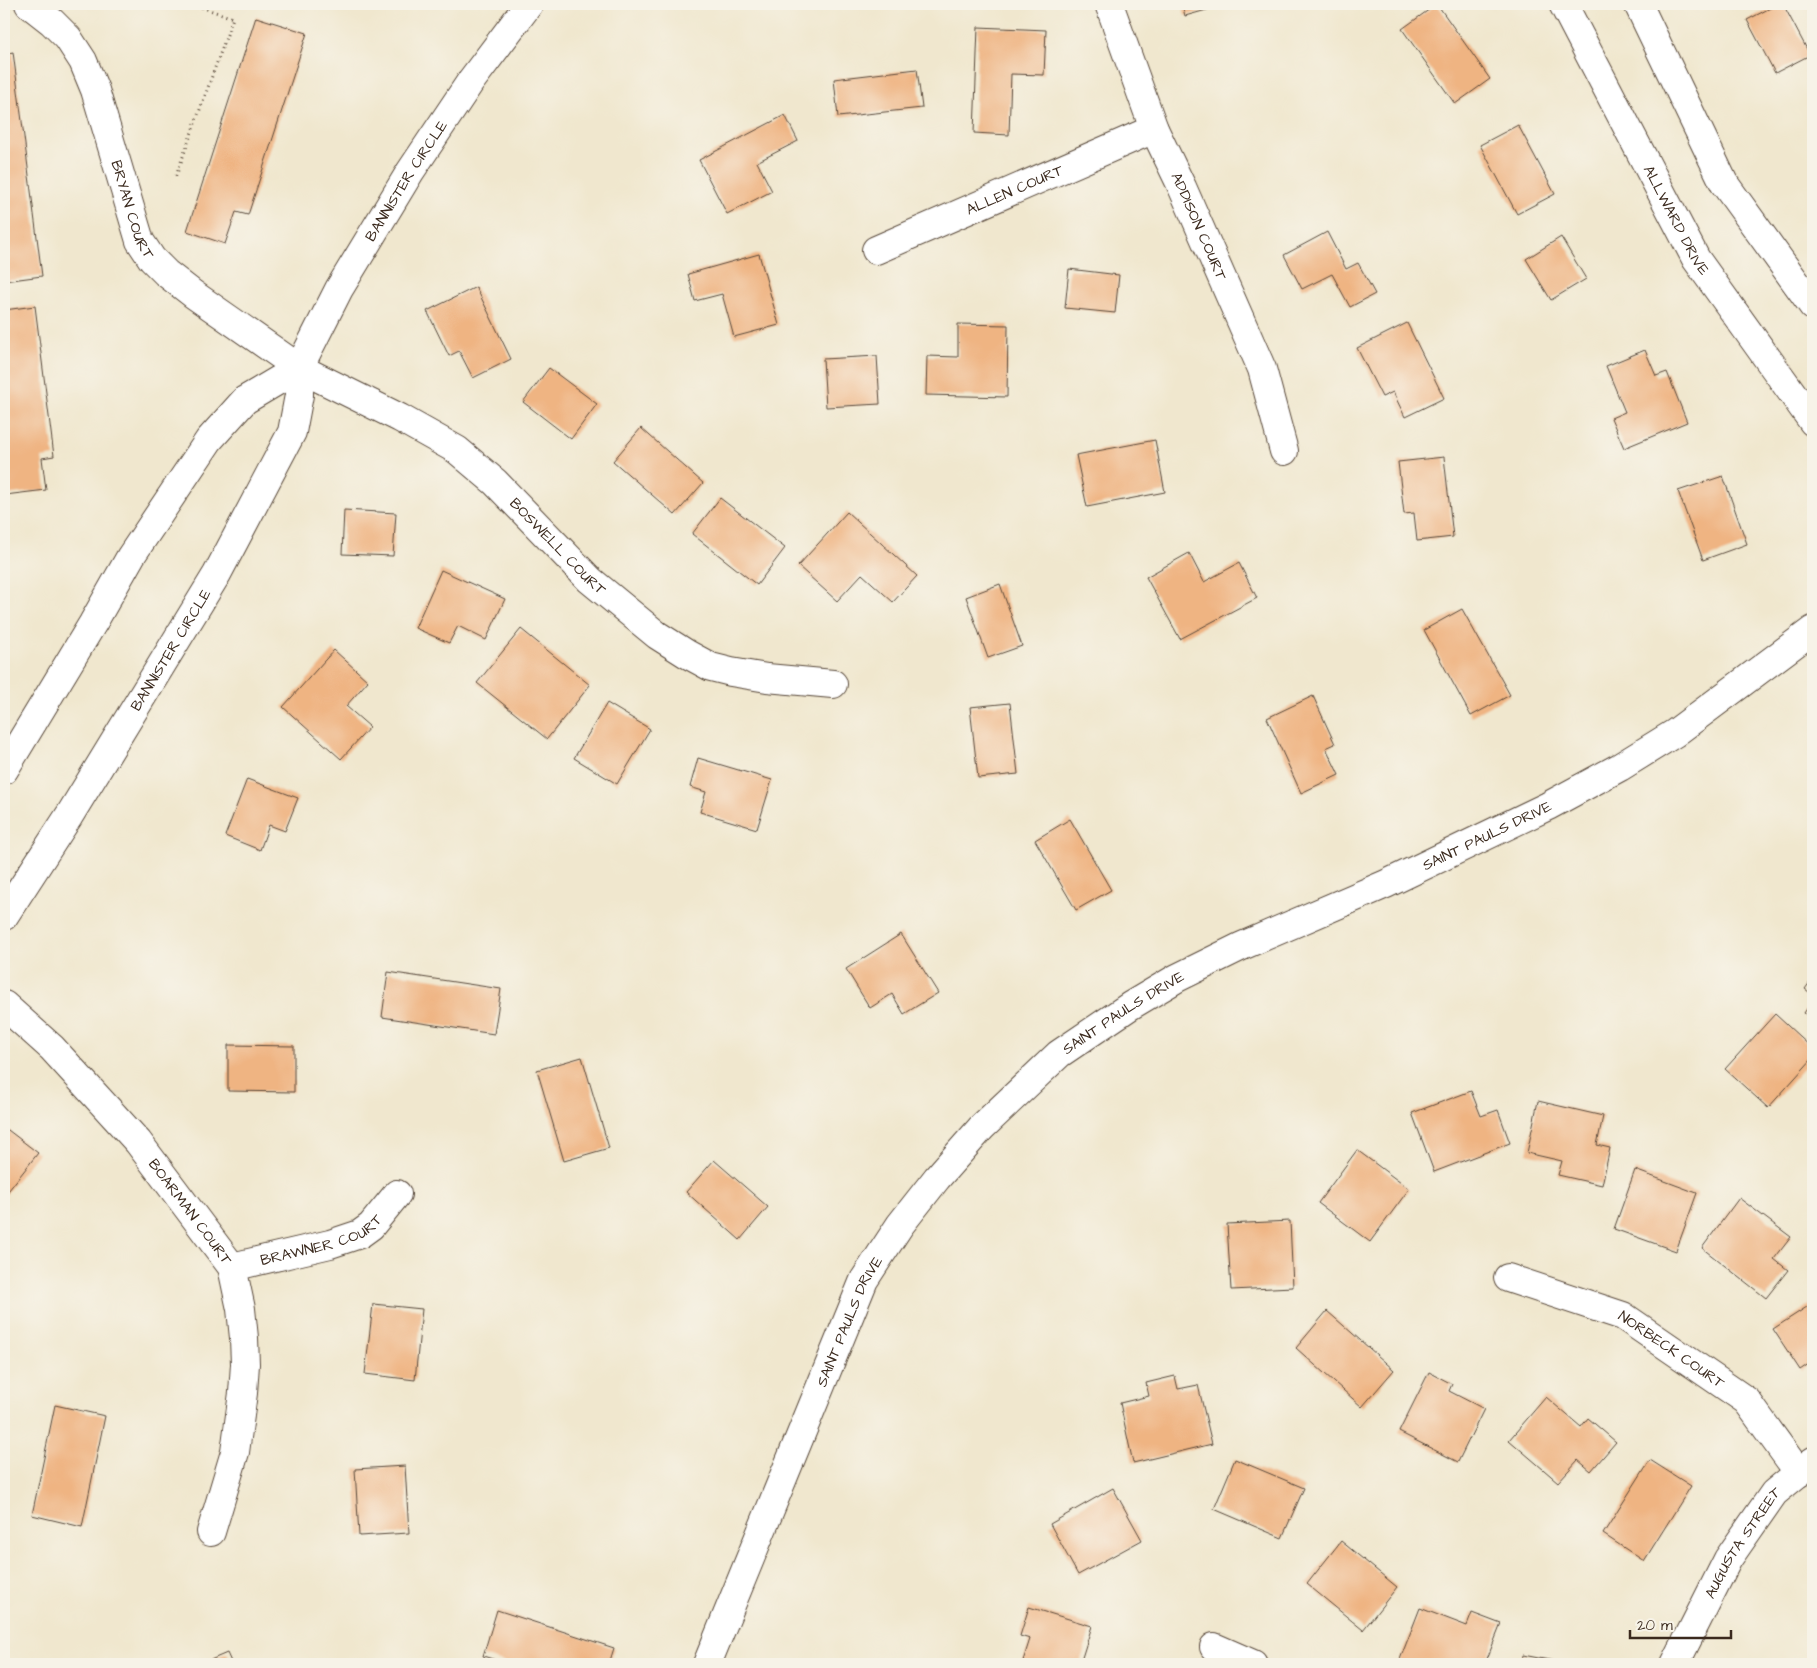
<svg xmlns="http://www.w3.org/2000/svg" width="1817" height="1668" viewBox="0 0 1817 1668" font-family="'Architects Daughter',sans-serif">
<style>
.building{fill:#efb482}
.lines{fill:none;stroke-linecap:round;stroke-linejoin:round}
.street-casing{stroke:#564638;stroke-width:30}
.secondary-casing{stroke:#564638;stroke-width:30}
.path{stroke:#564638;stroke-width:3;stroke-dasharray:1 4;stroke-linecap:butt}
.street{stroke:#fff;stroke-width:28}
.secondary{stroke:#fff;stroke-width:28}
.labels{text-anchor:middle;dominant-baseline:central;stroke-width:5;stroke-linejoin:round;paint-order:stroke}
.street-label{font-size:15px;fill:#3b2a1e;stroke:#f7f3e8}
</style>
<rect width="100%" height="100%" fill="#f7f3e8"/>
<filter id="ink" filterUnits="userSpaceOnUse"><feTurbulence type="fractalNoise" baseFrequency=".02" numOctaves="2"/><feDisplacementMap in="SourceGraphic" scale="10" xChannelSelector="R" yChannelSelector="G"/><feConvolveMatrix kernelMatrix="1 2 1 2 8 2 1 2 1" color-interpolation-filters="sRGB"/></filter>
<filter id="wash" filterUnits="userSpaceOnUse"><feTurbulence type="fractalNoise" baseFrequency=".0096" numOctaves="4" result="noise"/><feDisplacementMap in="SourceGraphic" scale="20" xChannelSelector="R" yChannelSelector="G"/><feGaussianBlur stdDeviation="1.12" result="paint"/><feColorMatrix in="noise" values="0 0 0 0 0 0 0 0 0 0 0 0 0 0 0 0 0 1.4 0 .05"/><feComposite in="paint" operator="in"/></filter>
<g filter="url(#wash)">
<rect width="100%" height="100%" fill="#f0e7ce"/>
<g id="blocks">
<path class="building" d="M1182,4H1228L1185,16Z
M1437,4L1490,79L1455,104L1402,29Z
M1778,4H1783L1810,55L1775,73L1747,20Z
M256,17L307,33L248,215L236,212L225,244L187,231Z
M978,27L1046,30L1044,75L1011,74L1009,135L974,133Z
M13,52L42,276L4,281V54Z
M917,69L922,108L838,117L834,79Z
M785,115L798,141L757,162L772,191L727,214L699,160Z
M1518,125L1555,194L1517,214L1480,145Z
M1327,232L1346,269L1358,263L1375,294L1350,307L1332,274L1302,289L1284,255Z
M1561,237L1586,279L1551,300L1526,259Z
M759,254L779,325L734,337L722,294L695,301L688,274Z
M1069,269L1119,275L1115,313L1065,308Z
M476,287L511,359L473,378L459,351L449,356L427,311Z
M35,306L54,456L42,458L46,490L5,495L4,310Z
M1407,323L1444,398L1405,417L1393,392L1382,397L1357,348Z
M958,324L1008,325L1007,397L926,395L927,356L958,357Z
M1645,350L1656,376L1667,372L1687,422L1624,448L1611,418L1625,412L1606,366Z
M877,356L880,404L826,407L823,359Z
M549,368L597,404L571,439L523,402Z
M641,428L703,483L675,515L613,461Z
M1155,440L1165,492L1087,507L1076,455Z
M1444,457L1453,537L1417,541L1414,513L1404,514L1398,462Z
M1723,476L1747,544L1703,560L1678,491Z
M720,498L785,548L757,585L692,534Z
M344,510L396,513L393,556L342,554Z
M847,512L917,576L893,602L862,574L837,601L798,566Z
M1189,553L1204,582L1239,563L1257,598L1180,639L1146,577Z
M441,570L505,599L486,640L458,626L449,643L415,628Z
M1000,584L1022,646L988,658L966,597Z
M1462,609L1510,695L1471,716L1424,630Z
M521,629L590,685L547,739L477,683Z
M334,650L368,681L346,706L370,727L341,759L283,707Z
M1313,696L1335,744L1326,748L1339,775L1301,793L1267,718Z
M607,703L650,729L617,784L574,758Z
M1010,703L1018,774L978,778L970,707Z
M698,758L772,780L757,829L700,812L706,792L690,787Z
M247,779L298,798L285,831L269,825L260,850L225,836Z
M1070,819L1111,890L1076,910L1035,840Z
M901,934L938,993L904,1014L892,994L870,1008L846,969Z
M388,972L501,989L494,1034L382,1017Z
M1813,978V995L1805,989Z
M1813,1000V1020L1804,1013Z
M1775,1014L1813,1049V1058L1768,1108L1725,1069Z
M228,1045L294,1046V1092L228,1091Z
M582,1057L609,1148L564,1161L537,1070Z
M1471,1091L1481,1116L1498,1110L1510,1143L1434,1172L1412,1113Z
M1538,1101L1603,1116L1597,1145L1610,1148L1602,1185L1558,1175L1562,1161L1527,1153Z
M4,1127L38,1153L5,1195L4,1194Z
M1357,1150L1409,1189L1370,1242L1318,1203Z
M714,1160L768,1207L740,1240L686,1192Z
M1635,1170L1697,1193L1676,1251L1614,1229Z
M1739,1198L1791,1237L1774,1259L1788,1270L1766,1298L1702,1248Z
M1290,1221L1293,1287L1231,1290L1227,1224Z
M1813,1303V1361L1800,1370L1773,1329Z
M373,1304L422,1309L415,1380L365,1374Z
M1327,1311L1394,1370L1362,1407L1296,1348Z
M1429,1372L1452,1384L1449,1391L1484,1409L1458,1462L1399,1432Z
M1175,1376L1178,1389L1198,1385L1212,1444L1133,1463L1120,1403L1149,1396L1146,1383Z
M1546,1397L1581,1427L1588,1418L1616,1442L1591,1471L1578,1460L1558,1482L1509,1440Z
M55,1405L105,1416L82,1527L32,1515Z
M1235,1459L1304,1488L1282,1538L1214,1509Z
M1650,1460L1691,1486L1644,1561L1603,1534Z
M405,1466L409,1533L359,1536L355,1469Z
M1113,1488L1142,1540L1078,1575L1050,1524Z
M1341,1541L1397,1587L1363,1630L1307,1584Z
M1029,1607L1092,1626L1080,1664H1022L1030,1639L1020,1636Z
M1420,1608L1467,1626L1472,1613L1501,1624L1485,1664H1405L1399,1662Z
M497,1610L614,1648L609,1664H509L483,1656Z
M227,1653L232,1664H201Z
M1523,1655L1565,1663L1564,1664H1521Z"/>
</g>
</g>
<g filter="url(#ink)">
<use href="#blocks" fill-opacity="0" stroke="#564638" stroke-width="1"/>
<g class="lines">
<g class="street-casing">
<g id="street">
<path id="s1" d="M29,4L52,22L68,38L83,61L95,90L140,241L152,259L166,273L193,294L299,368L400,418L457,450L495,482L590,580L657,635L687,654L711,667L731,672L767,678L833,684"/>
<path id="s2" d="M1109,4L1154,129L1182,187L1262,369L1284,451"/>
<path id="s3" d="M1563,4L1696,259L1813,422"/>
<path d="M1638,4L1724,183L1813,306"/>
<path id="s4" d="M876,250L1154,129"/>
<path d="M4,770L93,623L131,556L209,440L245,400L299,368"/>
<path id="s5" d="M4,916L69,816L217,574L292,432L299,395V368L339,289L410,172L471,81L529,4"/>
<path id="s6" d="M4,1005L52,1048L138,1142L232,1267L241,1309L244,1338L245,1364L243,1393L235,1452L211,1532"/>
<path id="s7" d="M232,1267L330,1244L360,1234L371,1226L397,1194"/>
<path id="s8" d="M1508,1278L1623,1316L1747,1401L1799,1473"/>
<path d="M1214,1647L1253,1664"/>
<path id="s9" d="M1675,1664L1728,1559L1774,1493L1813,1461"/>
</g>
</g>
<g class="secondary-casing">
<g id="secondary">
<path id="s10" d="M707,1664L864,1280L900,1225L937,1178L982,1127L1059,1054L1130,1006L1177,978L1242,946L1386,884L1548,806L1620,767L1675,733L1813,630"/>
</g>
</g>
<path class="path" d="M176,176L233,18L192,4"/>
<use href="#street" class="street"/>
<use href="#secondary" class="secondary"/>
</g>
</g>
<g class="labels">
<g class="street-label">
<text stroke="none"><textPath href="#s5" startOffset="844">BANNISTER CIRCLE</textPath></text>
<text stroke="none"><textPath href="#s4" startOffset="151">ALLEN COURT</textPath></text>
<text stroke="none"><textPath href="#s1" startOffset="236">BRYAN COURT</textPath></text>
<text stroke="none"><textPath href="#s3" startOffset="244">ALLWARD DRIVE</textPath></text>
<text stroke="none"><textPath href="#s2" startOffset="240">ADDISON COURT</textPath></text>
<text stroke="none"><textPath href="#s1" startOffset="791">BOSWELL COURT</textPath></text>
<text stroke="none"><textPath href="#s5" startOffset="314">BANNISTER CIRCLE</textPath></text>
<text stroke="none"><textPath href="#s10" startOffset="1196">SAINT PAULS DRIVE</textPath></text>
<text stroke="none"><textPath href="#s10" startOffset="791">SAINT PAULS DRIVE</textPath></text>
<text stroke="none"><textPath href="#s6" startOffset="279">BOARMAN COURT</textPath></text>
<text stroke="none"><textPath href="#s7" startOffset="94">BRAWNER COURT</textPath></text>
<text stroke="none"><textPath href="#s10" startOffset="371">SAINT PAULS DRIVE</textPath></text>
<text stroke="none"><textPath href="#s8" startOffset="180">NORBECK COURT</textPath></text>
<text stroke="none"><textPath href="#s9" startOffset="139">AUGUSTA STREET</textPath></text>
</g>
</g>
<rect width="1817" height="1668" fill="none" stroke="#f7f3e8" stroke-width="20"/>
<path d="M1630 1630v8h101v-8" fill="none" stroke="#3b2a1e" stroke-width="2.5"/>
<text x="1637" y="1630" font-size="15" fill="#3b2a1e" stroke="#f7f3e8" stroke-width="4" paint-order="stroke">20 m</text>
</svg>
